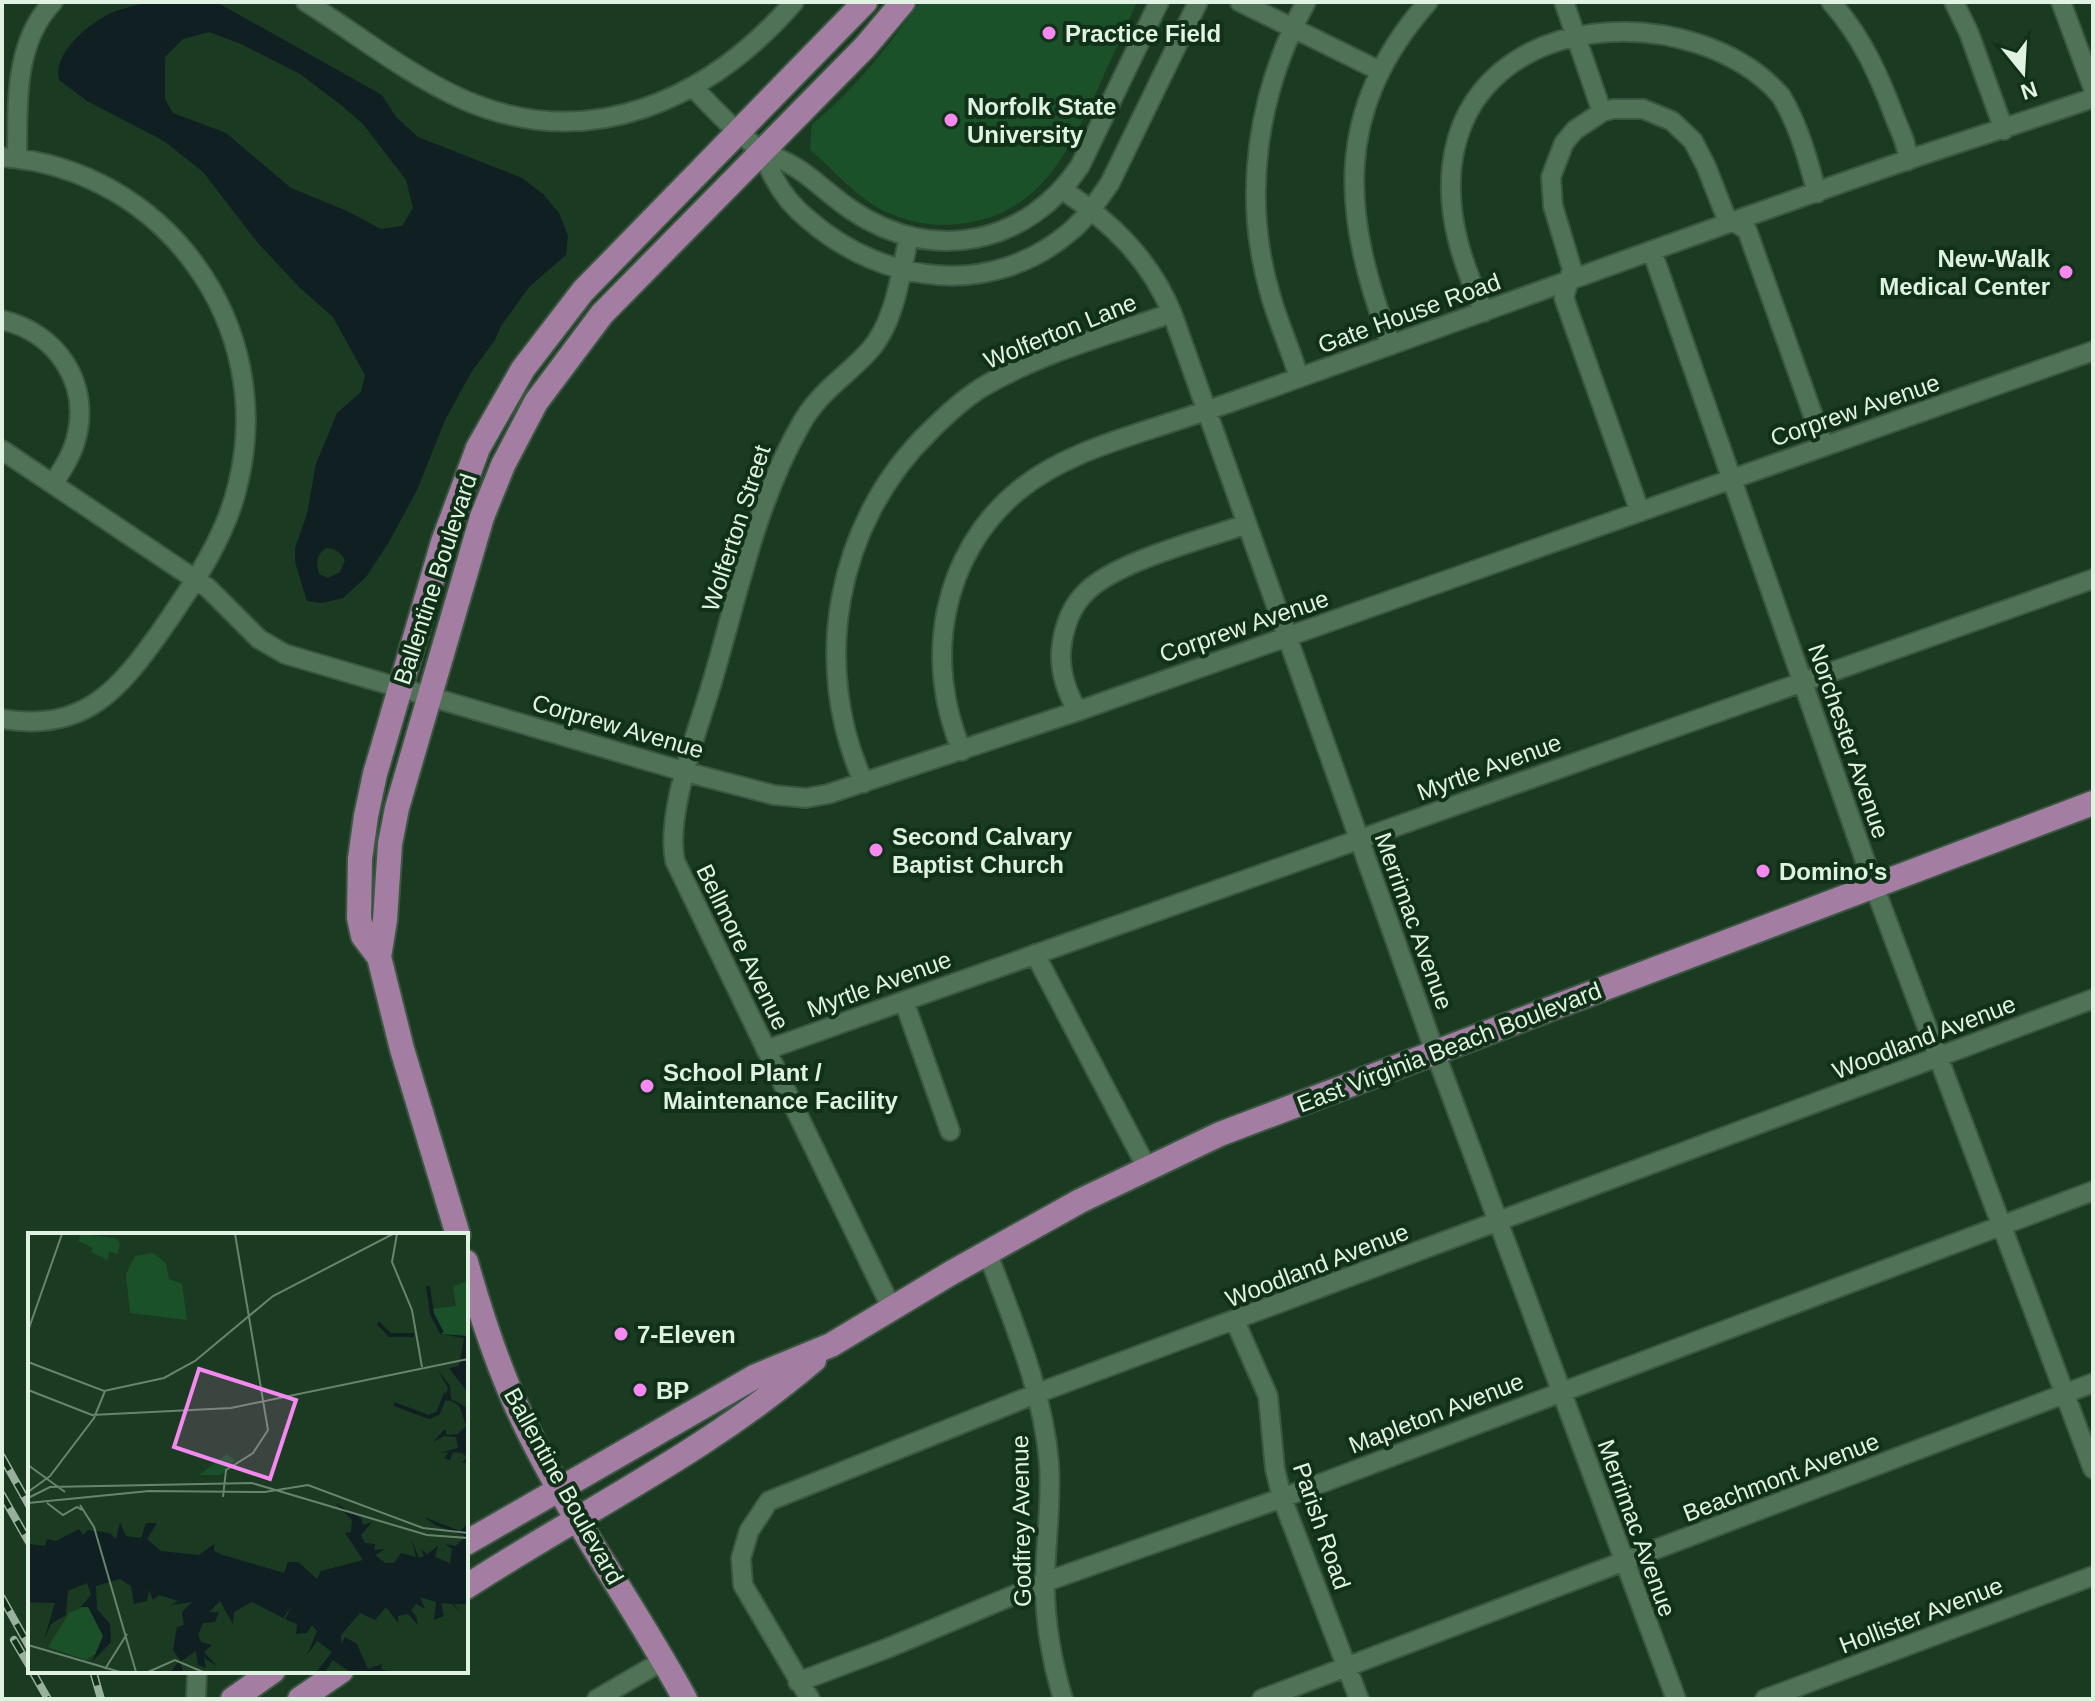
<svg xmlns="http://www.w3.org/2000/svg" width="2095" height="1701" viewBox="0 0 2095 1701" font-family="Helvetica,sans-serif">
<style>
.green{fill:#1b5129}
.water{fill:#101f22;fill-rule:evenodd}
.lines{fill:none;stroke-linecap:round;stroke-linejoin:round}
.minor-casing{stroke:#3b5742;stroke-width:22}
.major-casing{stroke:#3b5742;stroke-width:28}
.minor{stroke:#507256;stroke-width:18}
.major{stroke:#a37da2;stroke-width:24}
.rail-casing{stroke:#99b09c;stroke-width:8}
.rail{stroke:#103018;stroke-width:5;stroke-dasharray:15;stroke-linecap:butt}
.poi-dot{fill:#f589ef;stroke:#103018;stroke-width:3}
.labels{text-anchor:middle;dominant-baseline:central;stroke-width:8;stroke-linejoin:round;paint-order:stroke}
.poi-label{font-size:24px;font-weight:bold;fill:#e0f2e2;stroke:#103018;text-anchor:start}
.street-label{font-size:24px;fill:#e0f2e2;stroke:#103018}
.inset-river{fill:none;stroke:#101f22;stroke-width:4}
.inset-road{fill:none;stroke:#69846e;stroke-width:2}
.view{fill:#f589ef;fill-opacity:0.15;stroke:#f589ef;stroke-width:4}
.inset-edge{fill:none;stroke:#e0f2e2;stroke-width:4}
</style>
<rect width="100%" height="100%" fill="#1a3a21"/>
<path class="green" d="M920,2H1137C1123,34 1108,66 1094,97C1064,161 1035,216 958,224C934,227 908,222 886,212C857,198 835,171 810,150L812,124C854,91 889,45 920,2Z"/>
<path class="water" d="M148,2H211L220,4L382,95L396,117L418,137L522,178L543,194L559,213L568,236L566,255L529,287L501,326L495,340L472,371L445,420L417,490L389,542L366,577L343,598L322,603L307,601L295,562V548L307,514L316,464L337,413L361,392L365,375L333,317L299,287L258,243L203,172L164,141L87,101L59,80C53,55 84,28 105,16C117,9 135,6 148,2ZM209,32L241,44L300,74L341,105L363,124L406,180L413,208L402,226L381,229L347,211L291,188L226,133L173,113L165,99V57L183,39ZM326,548C335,548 340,552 345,560L340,572L328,578L319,574C316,564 316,554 326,548Z"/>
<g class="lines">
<g class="minor-casing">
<path id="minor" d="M306,2C357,34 407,74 462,99C589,155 709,100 794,2
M1240,2L1380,71
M1564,2L1602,112
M1831,2C1862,37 1879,75 1895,118C1900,131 1909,147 1907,161
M1954,2L1969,33L2004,130
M2061,2L2093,88
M693,87C707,102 721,117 737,131C744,137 753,143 759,151C766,158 769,169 774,178C782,193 795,209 809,220C884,285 993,299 1072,230C1087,217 1098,200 1110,183L1198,2
M761,152C806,166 817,187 853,211C933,264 1027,245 1080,166L1159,2
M2,157C165,169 277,325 238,484C226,537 194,583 163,628C120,689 85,733 2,719
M17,158C18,105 13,44 53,2
M1063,190C1111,222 1149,258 1172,313L1435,1052L1676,1699
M1652,251L1874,886L2093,1469
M1484,312C1463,265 1446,217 1452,165C1472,3 1698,0 1781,96C1799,126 1808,160 1817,193
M2,320C57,333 91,383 76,439C72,455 62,470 53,484
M1391,345C1342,216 1331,112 1428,2
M1299,378C1291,350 1279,325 1271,297C1241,197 1257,93 1306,2
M2,450L208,588L259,639L285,654L686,772L774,795L806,798L828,794L1078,711L2093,351
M1640,512L1564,298L1572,269L1553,206L1551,177L1564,143L1575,130L1602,112L1613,109H1643L1672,121L1693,141L1706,166L1726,217L1747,230L1824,446
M1078,711C1067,694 1060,672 1061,652C1063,629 1070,607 1087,591C1118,561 1204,539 1247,524
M962,751C923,661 941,554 1019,490C1062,455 1118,440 1169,423C1217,408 1265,390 1312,373C1515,301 1718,225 1922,155C1979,136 2036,118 2093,98
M864,783C810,665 836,522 930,431C945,416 962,400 981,388C1039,353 1109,335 1172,313
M1035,954L1147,1168
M904,1001L950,1131
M766,1050L2093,579
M988,1254C1013,1322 1043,1390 1049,1463C1052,1504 1045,1545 1045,1585C1045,1624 1052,1662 1063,1699
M892,1309L675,861C665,812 699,728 713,679C738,594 756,503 800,426C818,392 846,377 870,350C895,322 901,272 909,236
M1235,1321L1268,1396L1275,1469L1282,1498L1359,1699
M798,1682L888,1648L1045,1582L1282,1498L2093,1191
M196,1699L197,1671
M597,1699L664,1660
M810,1699L743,1585L741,1558L749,1531L769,1501L1038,1393L2093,999
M1262,1699L2093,1383
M1765,1699L2093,1576"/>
</g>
<g class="major-casing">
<path id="major" d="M379,957L363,936L359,918L360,859L366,816L375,774L443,542L478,448L523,369L583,291L865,2
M458,1235L402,1049L379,957L385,920L390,844L397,808L482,517L503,465L536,402L602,314L865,47L903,2
M466,1262C479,1308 493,1352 512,1396C558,1503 630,1597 685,1699
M466,1543L756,1376L831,1345L951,1273L1080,1201L1220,1134L2093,803
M466,1587C583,1511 708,1451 814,1360
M233,1699L273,1671
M300,1699L341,1671"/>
</g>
<use href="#minor" class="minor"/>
<use href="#major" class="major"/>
<g class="rail-casing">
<path id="rail" d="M2,1457L30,1507
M2,1495L30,1544
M2,1598L30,1648
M14,1640L30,1667
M32,1671L48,1699
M93,1671L101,1699"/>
</g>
<use href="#rail" class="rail"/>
</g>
<g class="poi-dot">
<circle cx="1049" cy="33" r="8"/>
<circle cx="951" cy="120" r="8"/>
<circle cx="2066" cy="272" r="8"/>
<circle cx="876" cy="850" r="8"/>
<circle cx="1763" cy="871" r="8"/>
<circle cx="647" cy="1086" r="8"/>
<circle cx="621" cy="1334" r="8"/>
<circle cx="640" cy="1390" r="8"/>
</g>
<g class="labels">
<g class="poi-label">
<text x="1065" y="33">Practice Field</text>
<text x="967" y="106">Norfolk State<tspan x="967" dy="28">University</tspan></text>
<text x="2050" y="258" text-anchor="end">New-Walk<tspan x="2050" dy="28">Medical Center</tspan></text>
<text x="892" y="836">Second Calvary<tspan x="892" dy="28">Baptist Church</tspan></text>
<text x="1779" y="871">Domino's</text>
<text x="663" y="1072">School Plant /<tspan x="663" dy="28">Maintenance Facility</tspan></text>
<text x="637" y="1334">7-Eleven</text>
<text x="656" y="1390">BP</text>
</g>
<g class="street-label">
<text transform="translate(1409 313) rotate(-20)">Gate House Road</text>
<text transform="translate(1060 331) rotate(-22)">Wolferton Lane</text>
<text transform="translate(1855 410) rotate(-19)">Corprew Avenue</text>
<text transform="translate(736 528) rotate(-72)">Wolferton Street</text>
<text transform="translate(435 579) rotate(-72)">Ballentine Boulevard</text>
<text transform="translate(1244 626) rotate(-19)">Corprew Avenue</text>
<text transform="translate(618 726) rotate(16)">Corprew Avenue</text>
<text transform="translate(1849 741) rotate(71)">Norchester Avenue</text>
<text transform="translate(1489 767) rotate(-20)">Myrtle Avenue</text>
<text transform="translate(1414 921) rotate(70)">Merrimac Avenue</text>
<text transform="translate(743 947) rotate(64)">Bellmore Avenue</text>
<text transform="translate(879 984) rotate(-20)">Myrtle Avenue</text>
<text transform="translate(1924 1037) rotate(-21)">Woodland Avenue</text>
<text transform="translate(1449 1047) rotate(-21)">East Virginia Beach Boulevard</text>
<text transform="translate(1317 1265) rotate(-21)">Woodland Avenue</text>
<text transform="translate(1436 1413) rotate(-21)">Mapleton Avenue</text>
<text transform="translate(1781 1477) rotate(-21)">Beachmont Avenue</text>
<text transform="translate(564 1486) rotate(61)">Ballentine Boulevard</text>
<text transform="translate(1021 1521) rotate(-91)">Godfrey Avenue</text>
<text transform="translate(1322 1526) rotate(71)">Parish Road</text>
<text transform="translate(1637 1528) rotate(70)">Merrimac Avenue</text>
<text transform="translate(1921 1615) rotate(-21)">Hollister Avenue</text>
</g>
</g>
<g transform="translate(28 1233)">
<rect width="440" height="440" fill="#1a3a21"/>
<path d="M53,1L88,5L92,11L89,21L81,18L80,27L63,19L65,15L50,8ZM125,20L138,30L141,46L154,51L159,87L102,80L98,41L107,23ZM440,48V105L414,101L404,76L428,73L425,53ZM199,221L207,227L193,242H171ZM64,371L76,401L68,421L58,427L20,414L41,380Z" fill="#1b5129"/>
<path d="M413,101L440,103V160L421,135L431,133L436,105ZM409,136L422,153L423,166L440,175V230H434L439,224L434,220L425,219L422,227L416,225L421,219L412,220L430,215L428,204L416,203L405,209L417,196L419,202L430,201L438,193L431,172L417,165L420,155ZM307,270L333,285L335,292L344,289L333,302L337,310L347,311L346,317L357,316L347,322L357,330H366L373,320L388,324L384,308L391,325L396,323L393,316L399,321L410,313L407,324L422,330L424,316L417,311L428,313L437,303L407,292L396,284L432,298L440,290V371H426L432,379L424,371L413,370L416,383L406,387L408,369L392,364L397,376L388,371L383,377L388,383L390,392L380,381L370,383V390L358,374L347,387L332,380L313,402V411L317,404L329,411L340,436L354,431L353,436L364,439H322L305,427L297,439H288L304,419L289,408L279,422L289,398L284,392L279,400L268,401L269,391L257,386L264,373L255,385L224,369L206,379L205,391L192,368L181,379H191L187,389L175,390L170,402L173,409L184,412L176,419L189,433L176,425L178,435L170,432L168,418L152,429L155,439H143L152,427L145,417L149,394L156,392L154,379L164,369L143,372L150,368L131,362L125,367L121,357L119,368L106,371L103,353L92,346L68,353L69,376L82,391L83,409L64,429L75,403L60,374H53L63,362L59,350L40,358L38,382L23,391L16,407L27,370L0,369L2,311L17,313L19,306L28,308L51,296L55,302L60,297L82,300L88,306L92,289L98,303L113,305L118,290H129L119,306L133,318L171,322L186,311V318L195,322L256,340L260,329H270L289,346L293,338L335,327L317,300L323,299L324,287Z" fill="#101f22"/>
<path class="inset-river" d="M400,53L404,81L414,100M350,90L362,102H386M366,171L401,184L410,180L417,163L421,167"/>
<path class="inset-road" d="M369,1L364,29L384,77L394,134M0,98L34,1M0,129L76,158L136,145L167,128L245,63L365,1M0,157L64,182L203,175L440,126M0,232L37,259M0,259L22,243L66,185L77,158M195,264L198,237L225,220L240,197L207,1M0,265L22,254L224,250L399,302L440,305M0,270L121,258L237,259L280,252L395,295L440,300M19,270L35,282L49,274L54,277M52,272L66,294L108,439M0,412L92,439M77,436L99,401M120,439L147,427L175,439"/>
<path class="view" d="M171,136L268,167L242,246L146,214Z"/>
<rect width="440" height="440" class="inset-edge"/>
</g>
<rect width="2095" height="1701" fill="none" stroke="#e0f2e2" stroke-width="8"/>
<g transform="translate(2023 72) rotate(162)" stroke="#103018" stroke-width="6" paint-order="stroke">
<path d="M0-6L14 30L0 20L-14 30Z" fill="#e0f2e2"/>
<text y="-12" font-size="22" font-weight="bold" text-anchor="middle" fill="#e0f2e2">N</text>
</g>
</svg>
